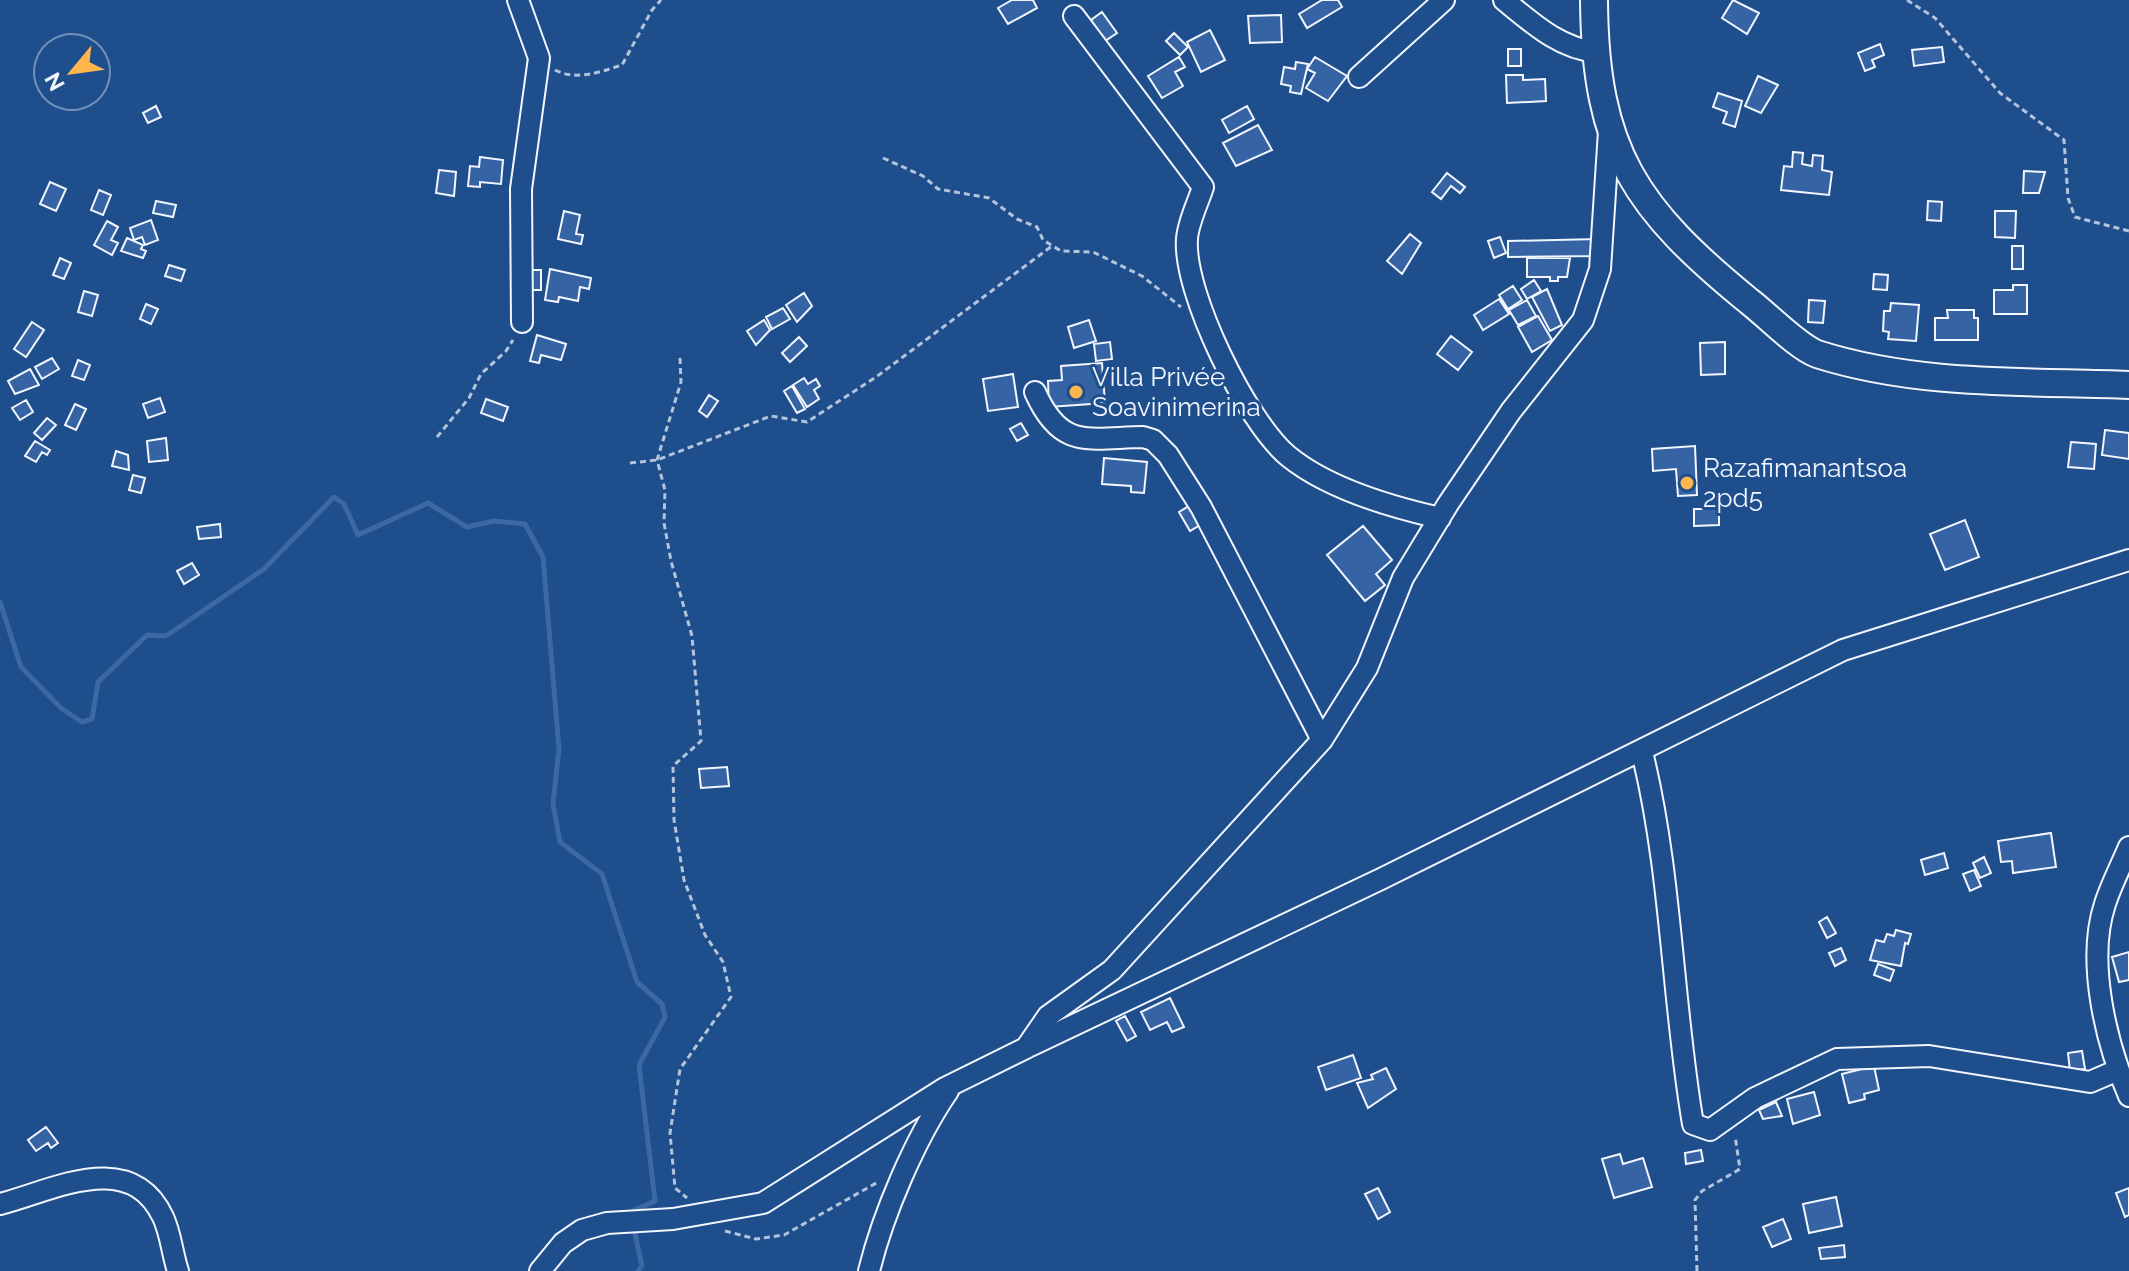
<svg xmlns="http://www.w3.org/2000/svg" width="2129" height="1271" viewBox="0 0 2129 1271" font-family="Raleway,sans-serif">
<style>
.lines{fill:none;stroke-linecap:round;stroke-linejoin:round}
.stream{stroke:#3b69a3;stroke-width:5}
.building{fill:#3563a3;stroke:#f2f6ff;stroke-width:2}
.minor-casing{stroke:#f2f6ff;stroke-width:24}
.major-casing{stroke:#f2f6ff;stroke-width:30}
.path{stroke:#b3c4dc;stroke-width:3;stroke-dasharray:6 4;stroke-linecap:butt}
.minor{stroke:#1f4e8c;stroke-width:20}
.major{stroke:#1f4e8c;stroke-width:26}
.poi-dot{fill:#ffb74d;stroke:#1f4e8c;stroke-width:3}
.labels{text-anchor:middle;dominant-baseline:central;stroke-width:6;stroke-linejoin:round;paint-order:stroke}
.poi-label{font-size:26px;fill:#f2f6ff;stroke:#1f4e8c;text-anchor:start}
</style>
<rect width="100%" height="100%" fill="#1f4e8c"/>
<g class="lines">
<path class="stream" d="M0,602L21,667L61,708L82,722L92,719L98,682L147,635L166,636L264,569L334,497L344,504L358,535L428,503L467,527L494,521L525,524L543,557L559,749L553,804L560,842L602,874L637,982L662,1004L665,1017L639,1065L655,1201L635,1210
M634,1229L642,1266L638,1271"/>
</g>
<path class="building" d="M1012,0H1033L1037,8L1008,24L998,8Z
M1322,0H1338L1342,7L1307,28L1299,14Z
M1733,0L1759,13L1747,34L1722,18Z
M1102,12L1117,33L1105,41L1091,20Z
M1281,15L1282,42L1250,43L1248,16Z
M1210,30L1225,60L1201,72L1187,42Z
M1174,33L1188,47L1180,55L1166,41Z
M1880,44L1884,55L1872,60L1875,67L1865,71L1858,53Z
M1942,47L1944,62L1914,66L1912,50Z
M1508,49H1521V66H1508Z
M1179,57L1185,67L1175,72L1183,86L1162,98L1148,76Z
M1315,57L1347,76L1328,101L1306,88L1315,73L1307,69Z
M1296,62L1308,64L1301,94L1290,92L1291,86L1281,84L1284,67L1295,69Z
M1506,75H1523V80L1545,79L1546,101L1507,103Z
M1758,76L1778,85L1761,113L1745,106Z
M1718,93L1742,101L1735,127L1723,123L1727,112L1713,107Z
M156,106L161,117L148,123L143,113Z
M1247,106L1254,119L1229,133L1222,120Z
M1258,125L1272,150L1236,166L1223,143Z
M1793,152L1803,153L1802,164L1812,166L1813,155L1823,156L1822,170L1832,172L1829,195L1781,190L1784,166L1792,167Z
M480,157L503,160L501,184L480,182V187L468,186L470,166L479,167Z
M439,170L456,172L454,196L436,193Z
M2024,171L2045,172L2039,193H2023Z
M1447,173L1465,187L1460,193L1451,186L1441,199L1432,192Z
M50,182L66,189L56,211L40,204Z
M99,190L111,195L103,215L91,210Z
M156,201L176,205L173,217L153,213Z
M1928,201L1942,202L1941,221L1927,220Z
M564,211L580,215L576,234L583,235L581,244L558,239Z
M1995,211H2016L2015,238L1995,237Z
M151,220L158,240L145,245L142,237L134,240L130,228Z
M107,221L118,227L111,240L118,243L112,255L94,245Z
M1410,234L1421,243L1402,274L1387,261Z
M1500,237L1506,253L1494,258L1488,241Z
M127,238L143,245L141,249L146,251L143,258L121,251Z
M1598,239L1599,256L1508,257V241Z
M2012,246H2023V269H2012Z
M60,258L71,263L64,279L53,275Z
M1527,258H1570L1567,277H1558V281H1550V277H1527Z
M169,265L185,270L181,281L165,276Z
M550,269L591,278L589,289L580,287L578,301L559,297L558,302L545,300Z
M526,270H541V290H526Z
M1874,274L1888,275L1887,290L1873,289Z
M1534,280L1541,291L1527,299L1521,289Z
M2013,285H2027V314H1994V290H2013Z
M1513,286L1522,300L1508,309L1499,295Z
M1547,289L1562,325L1550,331L1532,297Z
M84,291L98,295L92,316L78,312Z
M804,293L812,306L797,322L786,305Z
M1499,299L1509,314L1483,330L1474,315Z
M1527,300L1536,316L1518,325L1509,310Z
M1809,300L1825,301L1823,323L1808,322Z
M1891,303L1919,305L1916,341L1888,339L1889,332L1883,331L1884,311H1890Z
M146,304L158,309L151,324L140,319Z
M783,308L790,319L772,329L766,317Z
M1947,310H1974V318H1978V340H1935V318H1948Z
M1538,316L1552,340L1532,352L1518,327Z
M764,320L770,330L756,345L747,331Z
M1089,320L1096,341L1074,348L1068,327Z
M32,322L44,330L26,357L14,349Z
M537,335L566,344L561,360L541,355L539,363L530,361Z
M1451,336L1472,352L1458,370L1437,354Z
M799,337L807,346L790,362L782,353Z
M1110,342L1112,359L1096,361L1094,344Z
M1725,342V374L1701,375L1700,343Z
M52,358L59,369L42,379L35,367Z
M78,360L90,365L84,380L72,376Z
M1102,363L1105,403L1049,407L1048,381L1062,380L1061,366Z
M30,369L39,385L15,394L8,381Z
M1013,374L1018,407L988,411L983,379Z
M804,378L808,384L816,379L820,386L814,390L819,399L807,407L793,385Z
M792,386L805,409L797,413L784,391Z
M709,395L718,401L707,417L699,411Z
M160,398L165,412L148,418L143,404Z
M486,399L508,407L503,421L481,413Z
M26,400L33,412L20,420L12,408Z
M75,404L86,409L76,430L65,425Z
M47,418L56,425L42,440L34,433Z
M1021,423L1028,435L1017,441L1010,429Z
M2105,430L2129,433V459L2102,455Z
M166,438L168,460L149,462L147,441Z
M35,441L50,450L47,455L42,452L36,462L25,456Z
M2071,442L2096,444L2094,469L2068,467Z
M1695,446L1697,495L1678,496L1676,469L1653,471L1652,449Z
M116,451L128,455L129,470L112,466Z
M1104,458L1147,462L1144,493L1131,492V486L1102,484Z
M133,475L145,478L141,493L129,490Z
M1189,506L1200,525L1190,531L1179,512Z
M1694,509H1719V525L1694,526Z
M1965,520L1979,557L1945,570L1930,534Z
M220,524L221,537L199,539L197,527Z
M1363,526L1392,560L1376,574L1385,585L1365,601L1327,555Z
M192,563L199,575L184,584L177,571Z
M727,767L729,786L701,788L699,769Z
M2051,833L2056,867L2013,873L2012,861L2001,862L1998,841Z
M1944,853L1948,868L1925,875L1921,860Z
M1984,857L1991,873L1980,878L1973,863Z
M1974,870L1981,886L1970,891L1963,874Z
M1827,917L1836,933L1827,938L1819,922Z
M1896,930L1911,934L1908,944L1905,943L1901,966L1870,960L1876,940L1884,942L1887,934L1894,936Z
M1841,948L1846,960L1835,966L1829,953Z
M2129,952V980L2119,982L2112,957Z
M1878,964L1894,970L1890,981L1874,975Z
M1170,998L1184,1027L1172,1032L1167,1022L1150,1030L1141,1012Z
M1125,1016L1136,1036L1127,1041L1116,1021Z
M2082,1051L2085,1069L2070,1071L2068,1053Z
M1353,1055L1361,1078L1326,1090L1318,1067Z
M1874,1066L1879,1090L1864,1094L1865,1099L1849,1103L1842,1074Z
M1386,1068L1396,1089L1368,1108L1357,1083L1373,1079L1371,1075Z
M1814,1092L1820,1115L1793,1124L1787,1099Z
M1776,1102L1782,1116L1763,1119L1759,1110Z
M46,1127L58,1143L51,1148L48,1143L36,1151L28,1140Z
M1701,1150L1703,1161L1686,1164L1685,1153Z
M1620,1154L1623,1164L1643,1158L1652,1187L1614,1198L1602,1159Z
M1378,1188L1390,1212L1378,1219L1365,1194Z
M2129,1188V1215L2125,1217L2116,1193Z
M1836,1197L1842,1226L1809,1233L1803,1204Z
M1783,1219L1791,1239L1772,1247L1763,1227Z
M1844,1245L1845,1257L1821,1259L1819,1248Z"/>
<g class="lines">
<g class="minor-casing">
<path id="minor" d="M518,0L539,58L521,189L522,322
M1504,0C1532,23 1560,49 1597,52
M1074,16L1203,187C1198,203 1188,222 1187,239C1183,293 1247,422 1288,456C1327,488 1391,507 1440,518
M1359,77L1444,0
M1035,392C1061,450 1087,438 1143,437L1153,440L1168,455L1201,507L1322,740
M1642,752C1672,874 1672,1001 1693,1124L1710,1130L1755,1098L1837,1059L1929,1056L2090,1082L2118,1070
M2129,847C2121,866 2111,885 2105,904C2086,961 2106,1043 2129,1096
M1030,1046L1381,879L1843,650L2129,560
M0,1204C52,1191 130,1147 163,1217C171,1234 172,1253 178,1271
M540,1271L563,1243L582,1230L607,1223L673,1219L763,1203L945,1088L1026,1048L1048,1016L1112,970L1322,740L1367,668L1403,578L1448,504L1511,411L1583,320L1600,269L1609,131
M869,1271C883,1214 915,1139 948,1091"/>
</g>
<g class="major-casing">
<path id="major" d="M1594,0C1595,152 1636,209 1750,302C1767,315 1798,347 1817,354C1917,386 2025,381 2129,385"/>
</g>
<path class="path" d="M1907,0L1935,18L2000,93L2064,140L2068,198L2075,217L2129,231
M555,70C576,81 600,72 622,65L652,10L661,0
M883,158L923,176L938,189L989,198L1017,219L1037,227L1043,240L1061,251L1093,252L1142,276L1181,307
M680,358L681,382L657,460L665,490L664,523L671,561L692,636L701,741L673,766L674,820L684,880L705,935L723,962L731,997L680,1069L670,1133L675,1188L687,1198
M437,437L469,398L481,374L506,351L513,340
M630,463L657,460L771,416L807,422L876,377L1052,246
M725,1231L756,1239L784,1235L878,1182
M1697,1271L1695,1200L1702,1191L1740,1169L1735,1136"/>
<use href="#minor" class="minor"/>
<use href="#major" class="major"/>
</g>
<g class="poi-dot">
<circle cx="1076" cy="392" r="8"/>
<circle cx="1687" cy="483" r="8"/>
</g>
<g class="labels">
<g class="poi-label">
<text x="1092" y="377">Villa Privée<tspan x="1092" dy="30">Soavinimerina</tspan></text>
<text x="1703" y="468">Razafimanantsoa<tspan x="1703" dy="30">2pd5</tspan></text>
</g>
</g>
<g transform="translate(72 72) rotate(241)"><circle r="38" fill="#1f4e8c" stroke="#7391ba" stroke-width="2"/>
<path d="M0-6L14 30L0 20L-14 30Z" fill="#ffb74d"/>
<text y="-12" font-size="22" font-weight="bold" text-anchor="middle" fill="#f2f6ff">N</text>
</g>
</svg>
